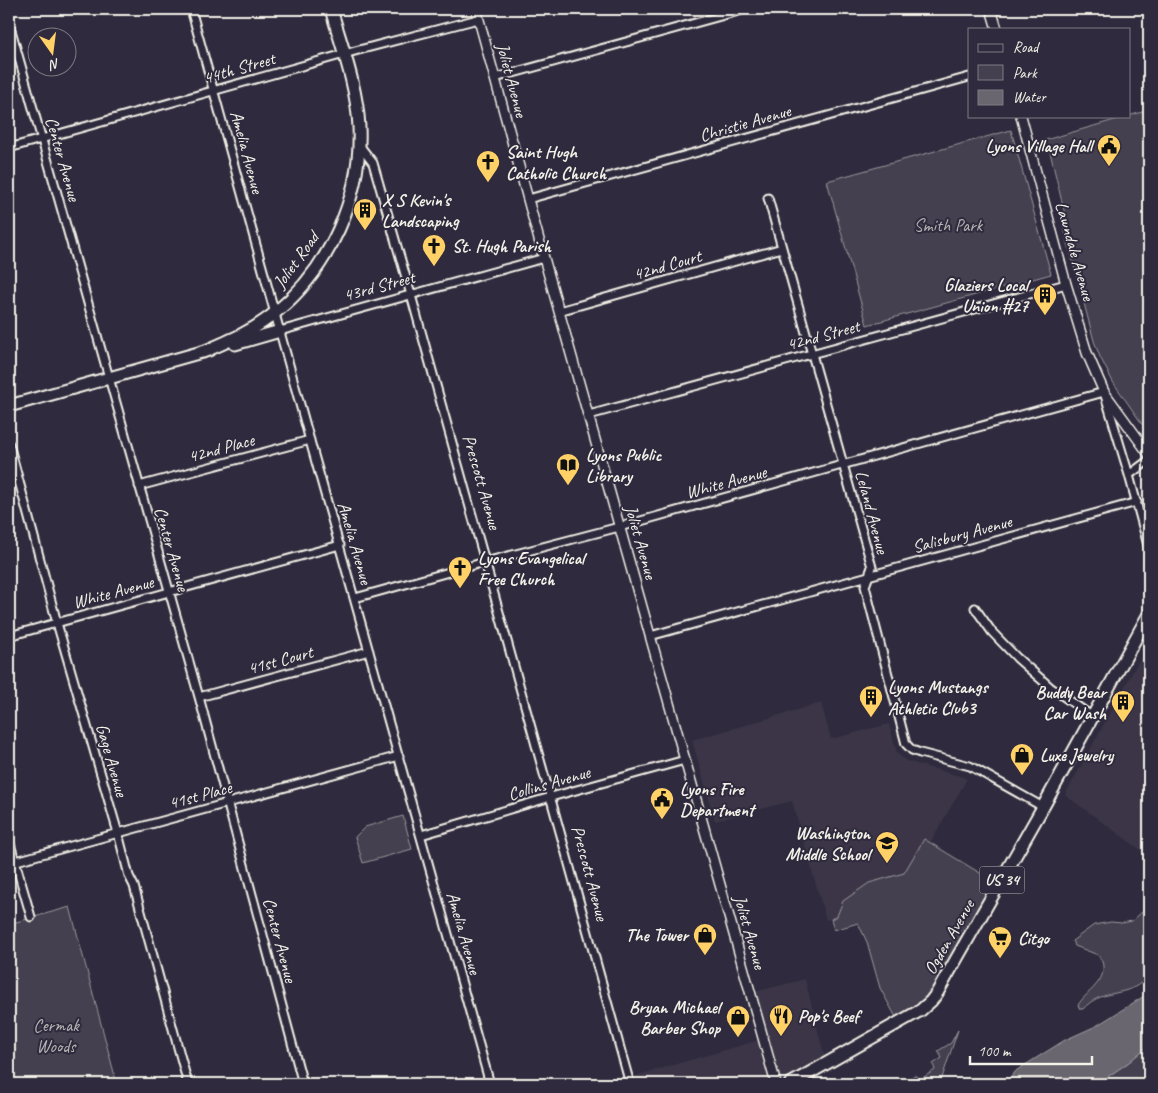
<svg xmlns="http://www.w3.org/2000/svg" width="1158" height="1093" viewBox="0 0 1158 1093" font-family="Caveat,sans-serif">
<style>
.built{fill:#3b3647}
.green{fill:#454050;stroke:#9c989c}
.water{fill:#6a6670;stroke:#a19ea0}
.lines{fill:none;stroke-linecap:round;stroke-linejoin:round}
.minor-casing{stroke:#f4f1e8;stroke-width:11}
.tertiary-casing{stroke:#f4f1e8;stroke-width:12}
.primary-casing{stroke:#f4f1e8;stroke-width:15}
.minor{stroke:#2f2a3d;stroke-width:7}
.tertiary{stroke:#2f2a3d;stroke-width:9}
.primary{stroke:#2f2a3d;stroke-width:11}
.labels{text-anchor:middle;dominant-baseline:central;stroke-width:4;stroke-linejoin:round;paint-order:stroke}
.shield{fill:#2f2a3d;stroke:#b9b5b5;stroke-width:1}
.shield-label{font-size:16px;font-weight:bold;fill:#f4f1e8}
.street-label{font-size:18px;fill:#f4f1e8;stroke:#2f2a3d}
.poi-label{font-size:18px;font-weight:bold;fill:#f4f1e8;stroke:#2f2a3d;text-anchor:start}
.park-label{font-size:18px;fill:#b7b3b3;stroke:#2f2a3d}
</style>
<rect width="100%" height="100%" fill="#2f2a3d"/>
<filter id="ink" filterUnits="userSpaceOnUse"><feTurbulence type="fractalNoise" baseFrequency=".02" numOctaves="2"/><feDisplacementMap in="SourceGraphic" scale="10" xChannelSelector="R" yChannelSelector="G"/><feConvolveMatrix kernelMatrix="1 2 1 2 8 2 1 2 1" color-interpolation-filters="sRGB"/></filter>
<g filter="url(#ink)">
<path class="built" d="M1141,657L1149,662V856L1065,795Z
M821,703L831,739L889,724L897,753L906,761L963,777L967,779L930,843L998,884L880,988L867,942L858,923L834,930L831,919L826,920L792,801L715,821L692,740Z
M805,979L826,1062L785,1084H630L628,1078L763,1039L751,993Z"/>
<path class="green" d="M1149,110V434L1113,382L1100,357L1094,341L1064,228L1066,222V219L1050,152L1044,148L1042,141Z
M1011,130L1051,274L867,325L827,181Z
M403,816L412,849L363,863L355,837L365,827Z
M924,839L998,884L935,993L898,1021L880,988L867,942L858,923L834,930L831,919L837,916L843,901L869,883L904,873Z
M70,907L117,1084H9V924Z
M1149,908V975C1147,978 1144,981 1141,983C1123,997 1101,989 1083,1009H1080L1078,1005C1086,992 1105,983 1103,966C1103,962 1100,958 1098,955L1075,946L1072,941L1094,925L1111,922L1122,923L1132,921L1142,912Z
M958,1030L940,1084H911L908,1079L915,1075L919,1080L935,1070L933,1064L942,1058L938,1051L951,1043Z
M1149,1045V1084H1097L1129,1062Z"/>
<path class="water" d="M1149,993V1045L1129,1062L1097,1084H1004L1017,1070L1065,1040L1096,1026Z"/>
<g class="lines">
<g class="minor-casing">
<path id="minor" d="M191,9L312,448L490,1084
M9,23L199,697L303,1084
M495,78L746,9
M359,145L373,163L411,295L630,1084
M9,148L355,51L478,19
M768,198L872,567L865,586L906,744L912,750L920,753L970,766L1043,807
M528,199L969,77
M559,311L782,248
M280,331L544,258
M589,415L1066,284
M9,444L57,623L118,833L129,876L134,886L188,1084
M1129,475L1149,460
M139,486L310,440
M355,598L485,562L619,527L1104,392L1129,475L1149,549
M975,608L992,632L1017,658L1050,687L1093,717
M9,636L340,545
M650,636L1137,502
M199,697L369,651
M421,835L551,797L685,760
M9,840L31,917
M9,863L399,756"/>
</g>
<g class="tertiary-casing">
<path id="tertiary" d="M476,9L544,258L776,1084
M991,9L997,29
M1021,116L1066,284L1087,353L1104,392L1149,454"/>
</g>
<g class="primary-casing">
<path id="primary" d="M235,344L280,331
M203,352C229,341 255,330 276,312C330,268 362,196 359,127C357,87 342,47 331,9
M9,406L209,350
M790,1084L921,1010L931,1001L937,993L1043,807L1149,614"/>
</g>
<use href="#minor" class="minor"/>
<use href="#tertiary" class="tertiary"/>
<use href="#primary" class="primary"/>
</g>
</g>
<defs>
<g id="civic-pin" transform="scale(1.25)"><path d="M0 17L-7.5 6A9.5 9.5 0 1 1 7.5 6Z" fill="#ffd166" stroke="#2f2a3d"/><path d="M-.6-6.5H3V-4.5H.6V-3L4-1V1h2V6H-6V1h2V-1L-.6-3ZM-1.2 2.5V6h2.4V2.5Z" fill="#111"/></g>
<g id="church-pin" transform="scale(1.25)"><path d="M0 17L-7.5 6A9.5 9.5 0 1 1 7.5 6Z" fill="#ffd166" stroke="#2f2a3d"/><path d="M-1.2-6h2.4v3.5h3.3v2.4h-3.3V6h-2.4V-.1h-3.3v-2.4h3.3Z" fill="#111"/></g>
<g id="building-pin" transform="scale(1.25)"><path d="M0 17L-7.5 6A9.5 9.5 0 1 1 7.5 6Z" fill="#ffd166" stroke="#2f2a3d"/><path d="M-4-6H4V6H1V3H-1V6H-4ZM-2.5-4.3h1.7v1.8h-1.7ZM.8-4.3h1.7v1.8H.8ZM-2.5-1h1.7V.8h-1.7ZM.8-1h1.7V.8H.8Z" fill="#111"/></g>
<g id="library-pin" transform="scale(1.25)"><path d="M0 17L-7.5 6A9.5 9.5 0 1 1 7.5 6Z" fill="#ffd166" stroke="#2f2a3d"/><path d="M-6-4Q-3-5.5-.7-3.5V5Q-3 3-6 4ZM6-4Q3-5.5 .7-3.5V5Q3 3 6 4Z" fill="#111"/></g>
<g id="shop-pin" transform="scale(1.25)"><path d="M0 17L-7.5 6A9.5 9.5 0 1 1 7.5 6Z" fill="#ffd166" stroke="#2f2a3d"/><path d="M-5-2.5h2.3a2.7 3.5 0 0 1 5.4 0H5L5.5 6h-11ZM-1.5-2.5h3a1.5 2.3 0 0 0-3 0Z" fill="#111"/></g>
<g id="school-pin" transform="scale(1.25)"><path d="M0 17L-7.5 6A9.5 9.5 0 1 1 7.5 6Z" fill="#ffd166" stroke="#2f2a3d"/><path d="M0-5L7-2L0 1L-7-2ZM-4 1L0 2.5L4 1V4Q0 6-4 4Z" fill="#111"/></g>
<g id="supermarket-pin" transform="scale(1.25)"><path d="M0 17L-7.5 6A9.5 9.5 0 1 1 7.5 6Z" fill="#ffd166" stroke="#2f2a3d"/><path d="M-6-5.5h2.5l.6 2H6L4.5 2H-2.5L-4.4-4H-6ZM-1.5 3.2a1.3 1.3 0 1 0 .1 0ZM3 3.2a1.3 1.3 0 1 0 .1 0Z" fill="#111"/></g>
<g id="restaurant-pin" transform="scale(1.25)"><path d="M0 17L-7.5 6A9.5 9.5 0 1 1 7.5 6Z" fill="#ffd166" stroke="#2f2a3d"/><path d="M-5-6h1v4h1v-4h1v4h1v-4h1v5L-1.5 .5V6h-2V.5L-5-1ZM5-6V6H3V1.5H1.5Q1.5-4 5-6Z" fill="#111"/></g>
</defs>
<g fill-rule="evenodd">
<use href="#civic-pin" x="1109" y="146"/>
<use href="#church-pin" x="488" y="162"/>
<use href="#building-pin" x="365" y="210"/>
<use href="#church-pin" x="434" y="246"/>
<use href="#building-pin" x="1045" y="295"/>
<use href="#library-pin" x="568" y="465"/>
<use href="#church-pin" x="460" y="568"/>
<use href="#building-pin" x="871" y="697"/>
<use href="#building-pin" x="1123" y="702"/>
<use href="#shop-pin" x="1022" y="755"/>
<use href="#civic-pin" x="662" y="799"/>
<use href="#school-pin" x="887" y="843"/>
<use href="#shop-pin" x="705" y="935"/>
<use href="#supermarket-pin" x="1000" y="938"/>
<use href="#restaurant-pin" x="781" y="1016"/>
<use href="#shop-pin" x="738" y="1017"/>
</g>
<g class="labels">
<rect class="shield" x="979.5" y="866.5" width="45" height="27" rx="4"/>
<g class="shield-label">
<text x="1002" y="880">US 34</text>
</g>
<g class="street-label">
<text transform="translate(239 68) rotate(-16)">44th Street</text>
<text transform="translate(512 80) rotate(75)">Joliet Avenue</text>
<text transform="translate(745 123) rotate(-16)">Christie Avenue</text>
<text transform="translate(247 152) rotate(75)">Amelia Avenue</text>
<text transform="translate(63 159) rotate(74)">Center Avenue</text>
<text transform="translate(1075 251) rotate(74)">Lawndale Avenue</text>
<text transform="translate(296 260) rotate(-54)">Joliet Road</text>
<text transform="translate(667 265) rotate(-16)">42nd Court</text>
<text transform="translate(379 286) rotate(-15)">43rd Street</text>
<text transform="translate(823 335) rotate(-15)">42nd Street</text>
<text transform="translate(221 448) rotate(-15)">42nd Place</text>
<text transform="translate(482 482) rotate(74)">Prescott Avenue</text>
<text transform="translate(726 482) rotate(-15)">White Avenue</text>
<text transform="translate(872 512) rotate(75)">Leland Avenue</text>
<text transform="translate(962 534) rotate(-15)">Salisbury Avenue</text>
<text transform="translate(641 542) rotate(74)">Joliet Avenue</text>
<text transform="translate(355 543) rotate(74)">Amelia Avenue</text>
<text transform="translate(172 549) rotate(74)">Center Avenue</text>
<text transform="translate(113 592) rotate(-15)">White Avenue</text>
<text transform="translate(280 660) rotate(-15)">41st Court</text>
<text transform="translate(112 760) rotate(74)">Gage Avenue</text>
<text transform="translate(549 783) rotate(-16)">Collins Avenue</text>
<text transform="translate(200 795) rotate(-15)">41st Place</text>
<text transform="translate(590 873) rotate(75)">Prescott Avenue</text>
<text transform="translate(750 932) rotate(74)">Joliet Avenue</text>
<text transform="translate(464 933) rotate(74)">Amelia Avenue</text>
<text transform="translate(949 937) rotate(-60)">Ogden Avenue</text>
<text transform="translate(280 940) rotate(75)">Center Avenue</text>
</g>
<g class="poi-label">
<text x="1092" y="146" text-anchor="end">Lyons Village Hall</text>
<text x="506" y="152">Saint Hugh<tspan x="506" dy="21">Catholic Church</tspan></text>
<text x="382" y="200">X S Kevin's<tspan x="382" dy="21">Landscaping</tspan></text>
<text x="452" y="246">St. Hugh Parish</text>
<text x="1028" y="285" text-anchor="end">Glaziers Local<tspan x="1028" dy="21">Union #27</tspan></text>
<text x="586" y="455">Lyons Public<tspan x="586" dy="21">Library</tspan></text>
<text x="478" y="558">Lyons Evangelical<tspan x="478" dy="21">Free Church</tspan></text>
<text x="888" y="687">Lyons Mustangs<tspan x="888" dy="21">Athletic Club3</tspan></text>
<text x="1106" y="692" text-anchor="end">Buddy Bear<tspan x="1106" dy="21">Car Wash</tspan></text>
<text x="1040" y="755">Luxe Jewelry</text>
<text x="680" y="789">Lyons Fire<tspan x="680" dy="21">Department</tspan></text>
<text x="870" y="833" text-anchor="end">Washington<tspan x="870" dy="21">Middle School</tspan></text>
<text x="688" y="935" text-anchor="end">The Tower</text>
<text x="1018" y="938">Citgo</text>
<text x="720" y="1007" text-anchor="end">Bryan Michael<tspan x="720" dy="21">Barber Shop</tspan></text>
<text x="798" y="1016">Pop's Beef</text>
</g>
<g class="park-label">
<text x="948" y="225">Smith Park</text>
<text x="56" y="1025">Cermak<tspan x="56" dy="21">Woods</tspan></text>
</g>
</g>
<rect width="1158" height="1093" fill="none" stroke="#2f2a3d" stroke-width="30"/>
<rect x="15" y="15" width="1128" height="1063" fill="none" stroke="#f4f1e8" stroke-width="2" filter="url(#ink)"/>
<rect x="968" y="28" width="162" height="90" fill="#2f2a3d" stroke="#7e7a81"/>
<rect x="978" y="44" width="25" height="8" fill="#2f2a3d" stroke="#7e7a81"/>
<text x="1013" y="52" font-size="15" fill="#f4f1e8">Road</text>
<rect x="978" y="65" width="25" height="15" fill="#454050" stroke="#7e7a81"/>
<text x="1013" y="78" font-size="15" fill="#f4f1e8">Park</text>
<rect x="978" y="90" width="25" height="15" fill="#6a6670" stroke="#7e7a81"/>
<text x="1013" y="102" font-size="15" fill="#f4f1e8">Water</text>
<g transform="translate(52 52) rotate(166)"><circle r="24" fill="#2f2a3d" stroke="#7e7a81"/>
<path d="M0-4L9 19L0 12L-9 19Z" fill="#ffd166"/>
<text y="-8" font-size="14" font-weight="bold" text-anchor="middle" fill="#f4f1e8">N</text>
</g>
<path d="M970 1056v8h122v-8" fill="none" stroke="#f4f1e8" stroke-width="2.5"/>
<text x="978" y="1056" font-size="15" fill="#f4f1e8" stroke="#2f2a3d" stroke-width="4" paint-order="stroke">100 m</text>
</svg>
